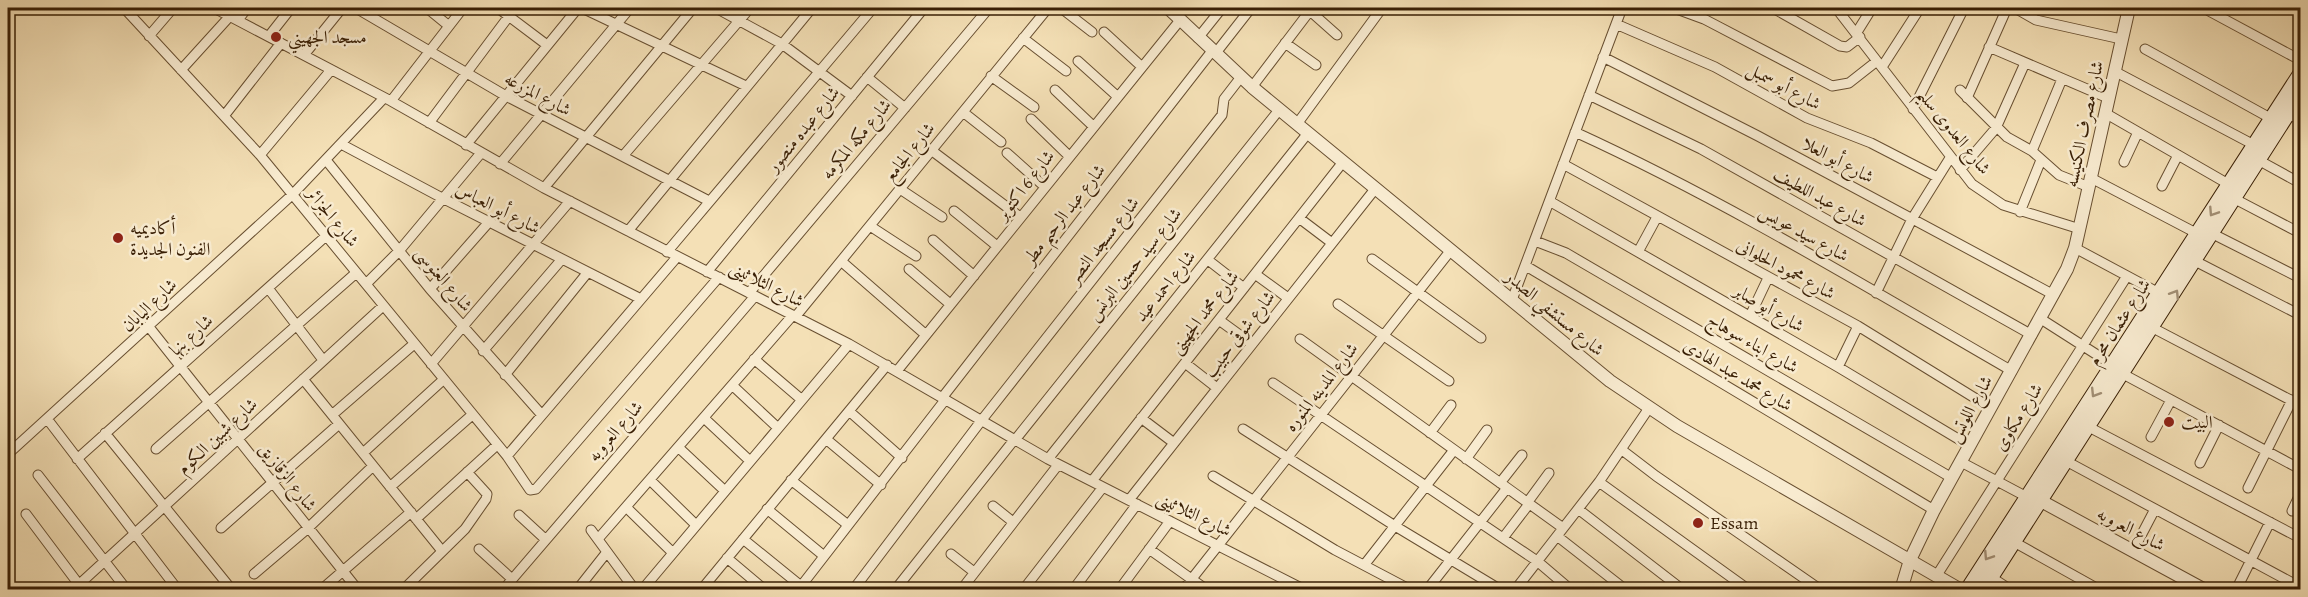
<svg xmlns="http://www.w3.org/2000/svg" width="2308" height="597" viewBox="0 0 2308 597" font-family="Alegreya,Amiri,serif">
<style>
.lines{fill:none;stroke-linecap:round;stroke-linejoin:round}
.minor-casing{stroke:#684f31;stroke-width:11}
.tertiary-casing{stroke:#684f31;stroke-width:14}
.secondary-casing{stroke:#391f05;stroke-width:16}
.minor{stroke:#f8ebd0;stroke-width:9}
.tertiary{stroke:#f8ebd0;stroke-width:12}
.secondary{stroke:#f8ebd0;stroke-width:14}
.oneway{stroke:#a28f75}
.poi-dot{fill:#8f2418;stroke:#f8ebd0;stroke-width:2}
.labels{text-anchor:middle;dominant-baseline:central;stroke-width:5;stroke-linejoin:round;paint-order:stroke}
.poi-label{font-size:18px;fill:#391f05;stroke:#f8ebd0;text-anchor:start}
.street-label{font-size:18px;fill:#391f05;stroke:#f8ebd0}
</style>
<rect width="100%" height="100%" fill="#f4e0b6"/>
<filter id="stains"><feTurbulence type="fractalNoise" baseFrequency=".00333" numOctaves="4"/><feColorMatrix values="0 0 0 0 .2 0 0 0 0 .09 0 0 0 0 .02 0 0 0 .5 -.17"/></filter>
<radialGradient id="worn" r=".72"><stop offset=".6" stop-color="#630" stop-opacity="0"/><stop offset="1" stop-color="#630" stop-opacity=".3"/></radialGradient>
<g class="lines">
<g class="minor-casing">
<path id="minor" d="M124,8L260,155L507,456L530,490L536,489L719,277
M214,8L391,101L544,188L849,344L1048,459L1305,590
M356,8L506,96L709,201
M427,8L449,26
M498,8L547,45
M582,8L746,86
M716,8L782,44L852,96
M1061,8L1092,32
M1674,8L1704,19L1832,86L1849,83L1877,61
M1773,8L1840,46L1847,47L1860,37
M1836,8L1972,184L2003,205L2080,229
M2015,8L2036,20L2121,39
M1310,11L1337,35
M2209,11L2300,60
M1176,15L1182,8
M238,20L247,8
M1616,24L1715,67L1807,118L1871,143L1937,177
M1104,32L1142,67
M1857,32L1872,8
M149,36L173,8
M269,36L291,8
M1023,38L1066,71
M1198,38L1222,8
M1285,43L1316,65
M1989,47L2108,98
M2145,49L2272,119
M1215,54L1251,8
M304,55L342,8
M1603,57L1758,136L2054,295
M1078,61L1118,97
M1882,67L1920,8
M181,70L230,16
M2114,71L2256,146
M991,76L1034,107
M867,77L905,108
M1252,87L1312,8
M1055,90L1094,127
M1960,90L2007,137L2032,151L2059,175L2089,187
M1589,95L1701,149L2032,335
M1967,98L2007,8
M391,101L463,8
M1913,109L1964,8
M963,112L1001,142
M2105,113L2230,185
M2289,114L2300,120
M224,116L281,43
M1031,119L1069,156
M429,123L509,16
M1297,124L1382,8
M1575,132C1726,201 1868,288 2012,371
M341,144L444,199L641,299
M466,145L578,8
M931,150L1020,217
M2032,151L2062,79
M1007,153L1045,187
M260,155L331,70
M623,156L750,8
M326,160L430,289L541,414
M2260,161L2300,183
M2124,162L2138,132
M500,164L630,8
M1563,164L1858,326L1991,408
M1960,170L1996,128L2025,63
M2091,178L2198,234
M2162,186L2178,155
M544,188L693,8
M900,189L942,217
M2235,199L2300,233
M1551,202L1838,367L1970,446
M954,211L997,246
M2020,212L2041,160
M1299,218L1332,243
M870,226L916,256
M628,231L812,8
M2213,234L2300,278
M933,240L974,276
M1535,241L1566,253L1952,478
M2075,248L2159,293
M667,252L873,8
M1638,252L1657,217
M1372,259L1481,338
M1208,260L1244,288
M841,261L926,335
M2195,261L2300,315
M1526,266L1934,510
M909,269L950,304
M707,272L924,8
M1255,274L1288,298
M366,284L399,251L481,153
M268,288L323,360
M430,289L489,222
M749,293L989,8
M1876,293L1912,219L1950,158
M1512,300L1622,8
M1338,304L1449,381
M796,316L1048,8
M1750,316L1768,278
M2041,319L2113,365
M1219,320L1252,344
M149,327L358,590
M2153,328L2300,405
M1300,339L1563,528
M483,351L562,259
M754,359L802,400
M1185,363L1217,388
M431,364L570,201
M1838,367L1858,326
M897,371L1181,19
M2123,374L2300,469
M505,375L588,272
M303,379L442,551
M1273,383L1537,561L1571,590
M732,385L778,428
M942,398L1212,51
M849,411L902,458
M332,415L414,344
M704,418L750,461
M1141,418L1174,443
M48,420L178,590
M2085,425L2300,538
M1243,429L1395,526L1501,590
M105,433L232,590
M1430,433L1451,405
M2151,437L2171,400
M826,439L881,485
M1015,440L1279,110
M678,447L725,491
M156,449L356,273
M1622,450L1656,476L1821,590
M363,453L443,380
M8,454L293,194L384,98
M507,456L677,257
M77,459L326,236
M1048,459L1308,133
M1466,459L1487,430
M2066,461L2300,587
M1961,462L2027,497
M2200,463L2219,425
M38,475L127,590
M1213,476L1335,550L1411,590
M650,480L696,525
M791,480L848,525
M1092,481L1343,162
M1599,482L1749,590
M1500,483L1522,455
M390,487L472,415
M2248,488L2292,400
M1129,500L1375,189
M1527,503L1549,473
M993,506L1013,522
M626,507L673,553
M767,509L824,556
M1578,509L1683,590
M2292,511L2300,494
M26,514L83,590
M519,515L545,539
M416,519L497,445
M221,528L339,424
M591,530L635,590
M1557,536L1626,590
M1503,538L1529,504
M598,539L793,315
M743,539L801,586
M2014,542L2100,590
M479,549L512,579
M1149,549L1207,590
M2133,551L2155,509
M951,554L974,572
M727,558L765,590
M1365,564L1454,450
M254,574L307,529L373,466
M1937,575L2127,276
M1991,577L2011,590
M73,590L383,306
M321,590L411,512
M403,590L465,529L486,499L487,494L467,472
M503,590L755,296
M577,590L607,552
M642,590L849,344
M701,590L887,365
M798,590L945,400
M853,590L981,421L1222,115L1224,99L1241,77
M895,590L1014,440
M961,590L1058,465
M1023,590L1103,487
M1073,590L1137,504
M1119,590L1170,521
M1183,590L1451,250
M1427,590L1507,488
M1515,590L1599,482L1649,408
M2236,590L2270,522"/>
</g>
<g class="tertiary-casing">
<path id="tertiary" d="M1168,8L1252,87L1610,381L1677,426L1961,590
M2041,501L2205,590
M1901,590L1910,560L1934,510L2067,269L2075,248L2129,8"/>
</g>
<g class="secondary-casing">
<path id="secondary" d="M1967,590L2300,74
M1983,590L2300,95"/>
</g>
<use href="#minor" class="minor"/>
<use href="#tertiary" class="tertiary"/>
<use href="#secondary" class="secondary"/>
</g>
<defs><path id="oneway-chevron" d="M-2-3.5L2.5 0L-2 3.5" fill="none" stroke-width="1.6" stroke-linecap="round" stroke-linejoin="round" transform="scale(1.5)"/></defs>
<g class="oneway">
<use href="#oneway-chevron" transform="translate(2213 212) rotate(123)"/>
<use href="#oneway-chevron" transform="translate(2175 294) rotate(-58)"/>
<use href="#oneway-chevron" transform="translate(2095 393) rotate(122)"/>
<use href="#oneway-chevron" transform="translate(1988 556) rotate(123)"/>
</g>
<g class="poi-dot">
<circle cx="276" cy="37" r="6"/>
<circle cx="118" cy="238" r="6"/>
<circle cx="2169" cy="422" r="6"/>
<circle cx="1698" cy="523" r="6"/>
</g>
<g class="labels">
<g class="poi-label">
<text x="288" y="37">مسجد الجهيني</text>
<text x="130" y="228">أكاديميه<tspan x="130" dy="21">الفنون الجديدة</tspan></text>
<text x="2181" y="422">البيت</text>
<text x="1710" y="523">Essam</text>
</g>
<g class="street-label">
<text transform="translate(1784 86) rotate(28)">شارع أبو سمبل</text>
<text transform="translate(538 94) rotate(28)">شارع المزرعه</text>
<text transform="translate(2084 124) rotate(-78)">شارع مصرف الكنيسه</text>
<text transform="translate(803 129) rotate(-51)">شارع عبده منصور</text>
<text transform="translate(1954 131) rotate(51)">شارع العدوى سليم</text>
<text transform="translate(856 139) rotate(-50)">شارع مكه المكرمه</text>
<text transform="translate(909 152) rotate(-51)">شارع الجامع</text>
<text transform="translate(1838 160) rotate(28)">شارع أبو العلا</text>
<text transform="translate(1025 185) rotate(-52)">شارع 6 اكتوبر</text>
<text transform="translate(1820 197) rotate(29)">شارع عبد اللطيف</text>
<text transform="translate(498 208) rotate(27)">شارع أبو العباس</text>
<text transform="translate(1064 214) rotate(-52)">شارع عبد الرحيم مطر</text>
<text transform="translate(333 217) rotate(51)">شارع الجزائر</text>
<text transform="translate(1804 233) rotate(29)">شارع سيد عويس</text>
<text transform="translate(1103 240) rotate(-52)">شارع مسجد النصر</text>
<text transform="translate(1134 264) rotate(-51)">شارع سيد حسين البرنس</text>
<text transform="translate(1786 269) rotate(28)">شارع محمود الحلوانى</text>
<text transform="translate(444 279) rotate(50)">شارع العنوسى</text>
<text transform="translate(767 284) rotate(27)">شارع الثلاثينى</text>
<text transform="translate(1165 286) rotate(-51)">شارع احمد عيد</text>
<text transform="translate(149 305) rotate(-43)">شارع اليابان</text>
<text transform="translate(1769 308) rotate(30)">شارع أبو صابر</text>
<text transform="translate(1204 312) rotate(-52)">شارع محمد الجهينى</text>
<text transform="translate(1555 313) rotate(40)">شارع مستشفي الصدر</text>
<text transform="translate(2119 322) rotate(-57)">شارع عثمان محرم</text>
<text transform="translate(1239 334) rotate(-52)">شارع شوقى حبيب</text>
<text transform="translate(191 335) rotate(-42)">شارع بنها</text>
<text transform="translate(1753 343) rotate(30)">شارع ابناء سوهاج</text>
<text transform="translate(1738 375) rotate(31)">شارع محمد عبد الهادى</text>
<text transform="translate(1321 387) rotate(-52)">شارع المدينه المنوره</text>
<text transform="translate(1970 409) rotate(-61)">شارع اللوتس</text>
<text transform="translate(2018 417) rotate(-58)">شارع مكاوى</text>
<text transform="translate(615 431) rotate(-49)">شارع العروبه</text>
<text transform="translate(217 436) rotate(-43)">شارع شبين الكوم</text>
<text transform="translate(288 477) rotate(52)">شارع الزقازيق</text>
<text transform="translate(1194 514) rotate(26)">شارع الثلاثينى</text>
<text transform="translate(2131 529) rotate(28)">شارع العروبه</text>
</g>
</g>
<rect width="2308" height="597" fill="none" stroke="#f4e0b6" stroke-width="30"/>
<rect x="9" y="9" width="2290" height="579" fill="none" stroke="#391f05" stroke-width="3"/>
<rect x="15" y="15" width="2278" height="567" fill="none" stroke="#391f05" stroke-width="1.5"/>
<rect width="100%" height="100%" filter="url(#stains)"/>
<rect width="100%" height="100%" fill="url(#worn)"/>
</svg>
